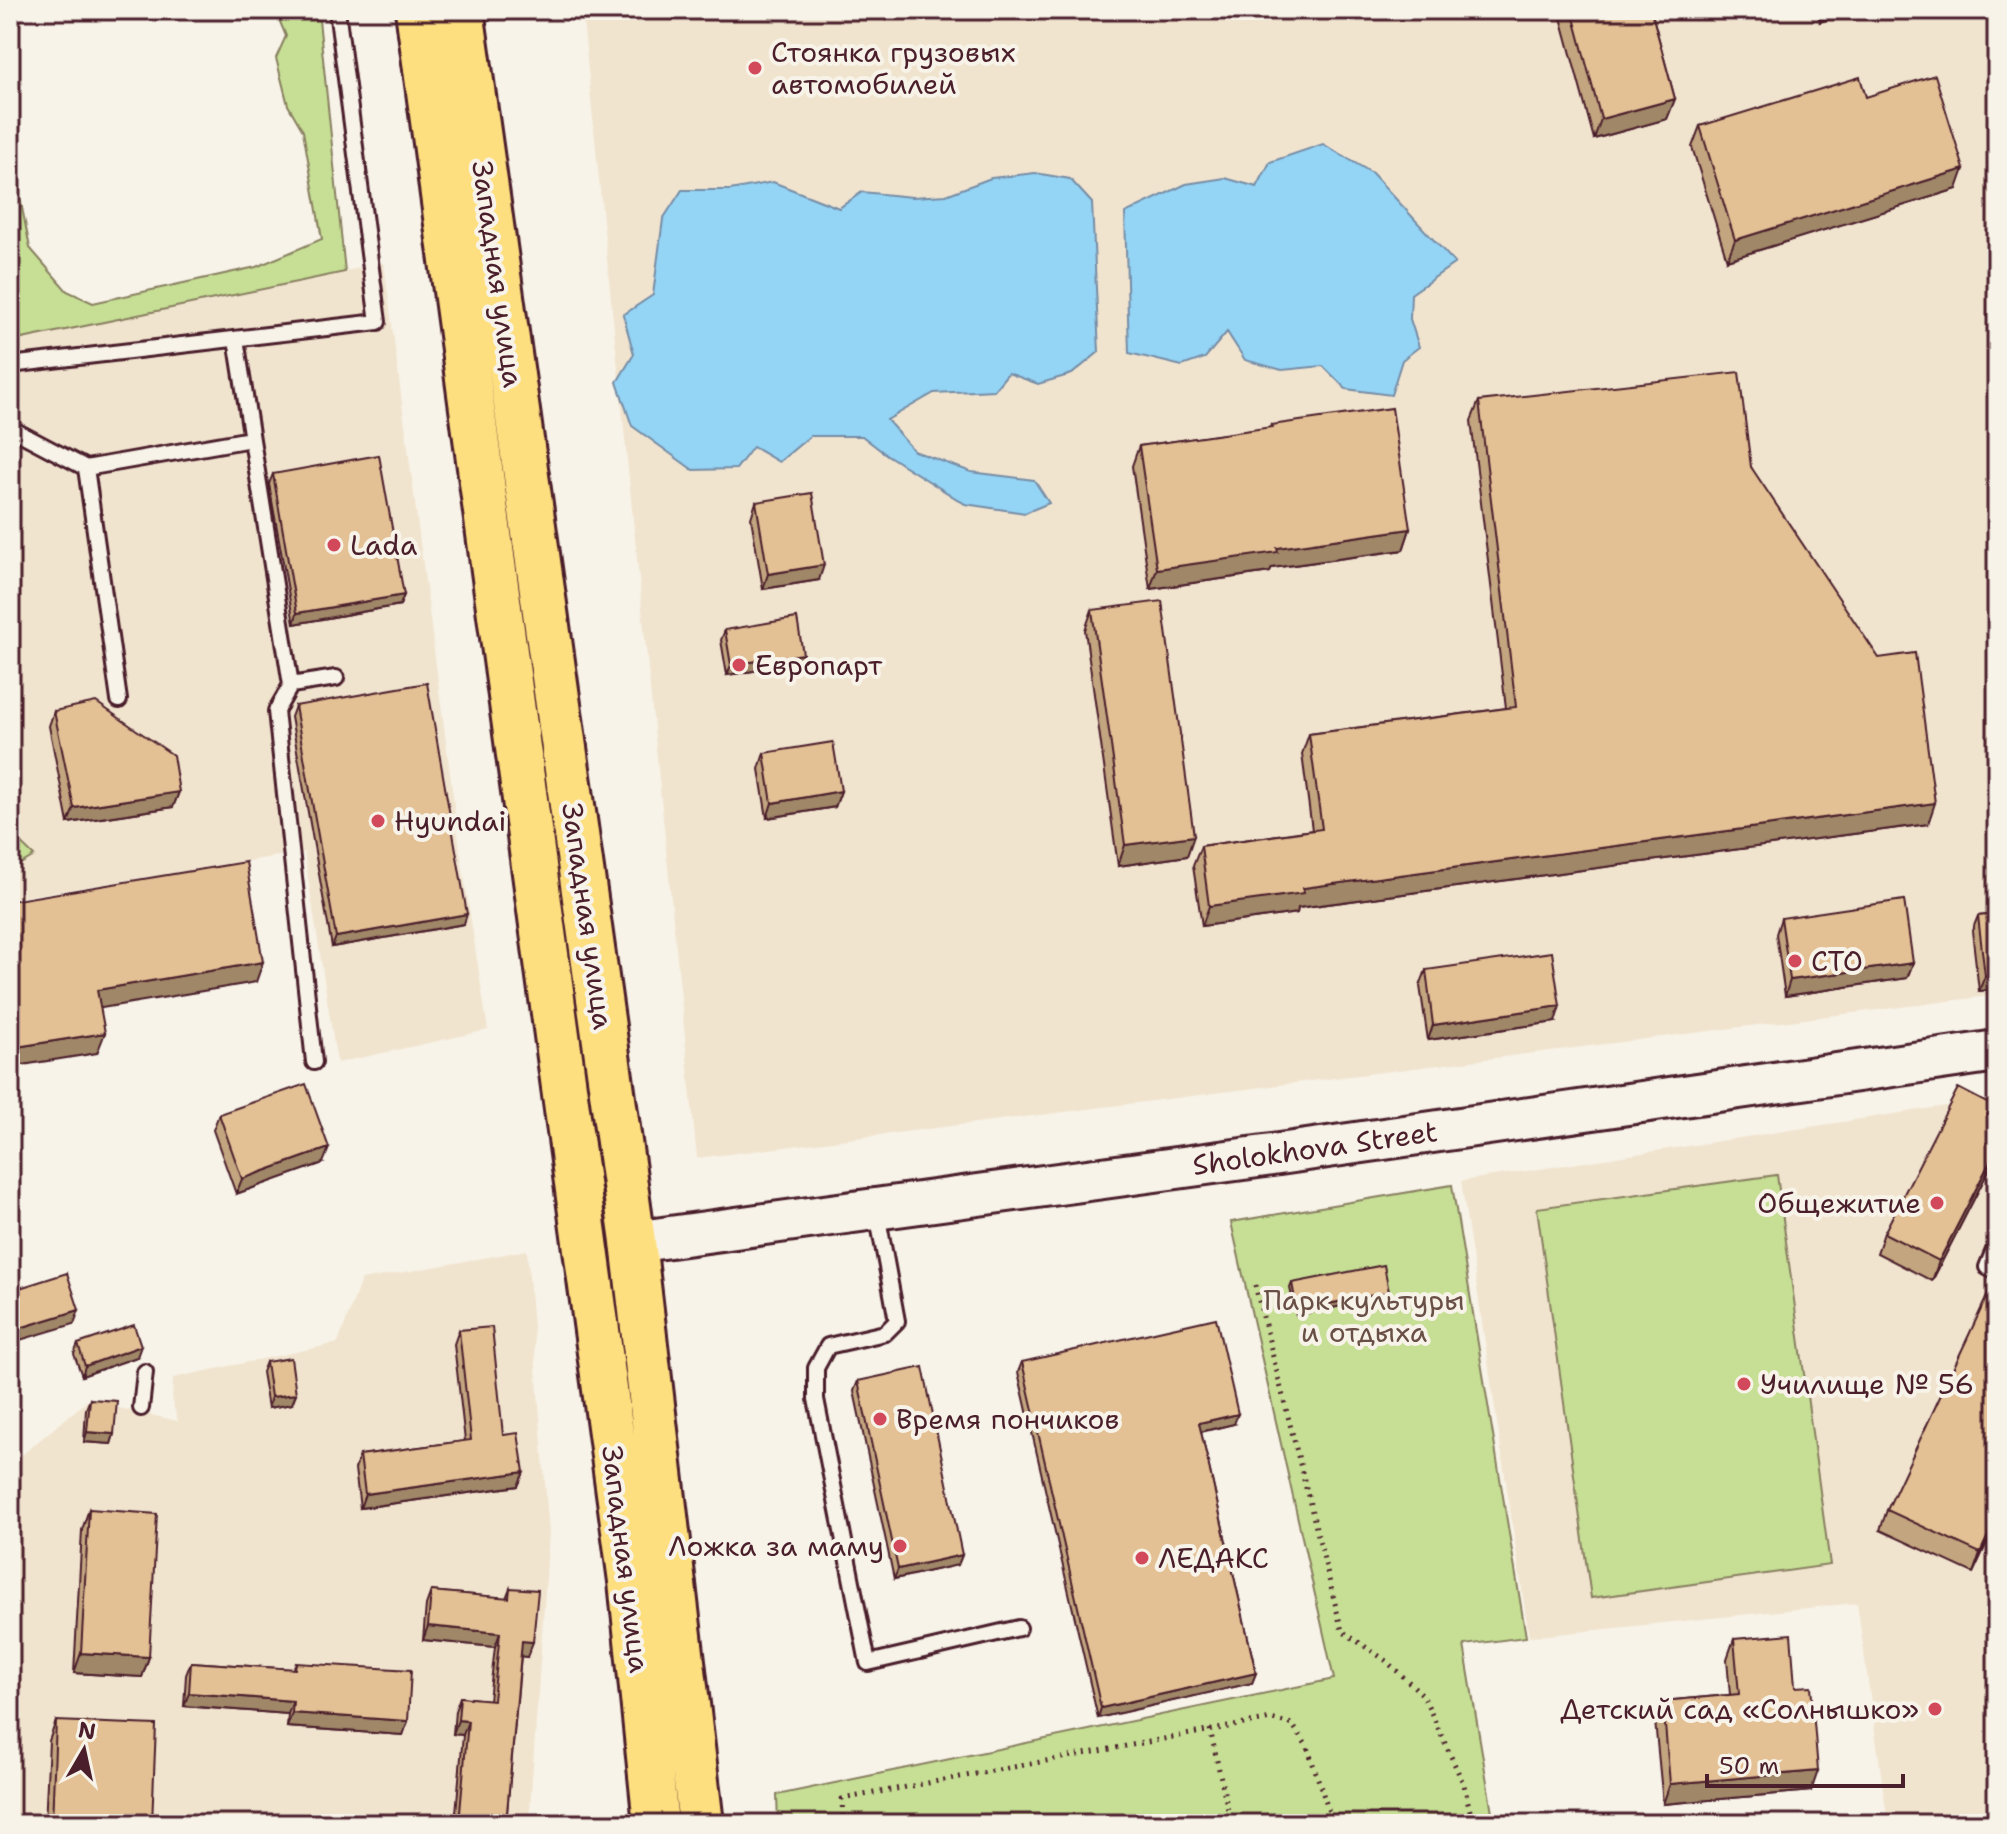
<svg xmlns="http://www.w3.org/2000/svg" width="2007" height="1834" viewBox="0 0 2007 1834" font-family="'Shantell Sans',sans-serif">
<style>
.built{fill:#f1e4cf}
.green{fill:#c6df95;stroke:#887f60;stroke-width:2}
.water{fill:#94d4f5;stroke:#768ca4;stroke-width:2}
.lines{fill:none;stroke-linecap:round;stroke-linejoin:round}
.lane-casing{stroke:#4a1f2b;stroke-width:20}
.secondary-casing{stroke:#4a1f2b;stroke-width:46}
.primary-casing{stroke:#4a1f2b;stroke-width:50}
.path{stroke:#4a1f2b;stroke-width:5;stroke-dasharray:2 6;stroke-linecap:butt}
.lane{stroke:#f7f3e8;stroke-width:14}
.secondary{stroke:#f7f3e8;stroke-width:40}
.primary{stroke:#fedf80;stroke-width:44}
.wall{fill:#c3a680;stroke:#4a1f2b;stroke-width:2}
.shaded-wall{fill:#9f8768;stroke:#4a1f2b;stroke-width:2}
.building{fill:#e3c195;stroke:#4a1f2b;stroke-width:2}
.poi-dot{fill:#d1495b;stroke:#f7f3e8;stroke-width:3}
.labels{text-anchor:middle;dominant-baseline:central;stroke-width:8;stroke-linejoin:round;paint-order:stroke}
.poi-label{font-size:28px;fill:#4a1f2b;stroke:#f7f3e8;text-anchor:start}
.street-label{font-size:28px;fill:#4a1f2b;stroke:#f7f3e8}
.park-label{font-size:28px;fill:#694f46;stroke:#f7f3e8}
</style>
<rect width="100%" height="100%" fill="#f7f3e8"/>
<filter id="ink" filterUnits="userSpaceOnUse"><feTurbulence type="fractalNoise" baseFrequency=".0125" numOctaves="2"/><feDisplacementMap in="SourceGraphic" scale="16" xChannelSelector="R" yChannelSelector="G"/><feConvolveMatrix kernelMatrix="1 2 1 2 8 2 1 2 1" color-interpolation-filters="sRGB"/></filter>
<g filter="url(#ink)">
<path class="built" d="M582,10H1997V995L697,1158Z
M384,263L460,850L488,1030L337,1063L304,852L10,899V305L22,339Z
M1997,1098V1824H1888L1857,1603L1529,1637L1461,1181Z
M527,1250L549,1533L529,1824H10V1512L13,1462L87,1401L178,1421L172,1401L173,1378L338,1343L361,1280Z"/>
<path class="green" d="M275,10H318L345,272L22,339L10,305V165L14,167L30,248L67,291L93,303L256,267L322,239L303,131L288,105L276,58L286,36Z
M10,833L34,856L10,870Z
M1777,1175L1830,1565L1591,1598L1537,1208Z
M1452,1185L1526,1637L1464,1645L1494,1824H778L777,1795L1334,1679L1231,1222Z"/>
<path class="water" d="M1323,144L1372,173L1455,263L1411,294L1410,319L1419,347L1402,360L1391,395L1346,389L1323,366L1282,370L1245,360L1227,332L1205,358L1182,366L1129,353L1125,213L1186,184L1225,178L1257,187L1270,162Z
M1035,173L1070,179L1092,203L1099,352L1072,374L1038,384L1008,373L994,390L934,393L887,420L914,451L971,472L1034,480L1049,503L1025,513L965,504L884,453L862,436H810L779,462L753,447L736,469L693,470L632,426L617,382L634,354L623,315L653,295L663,219L682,190H730L773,182L839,208L862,192L912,197L946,195L991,178Z"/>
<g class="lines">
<g class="lane-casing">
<path id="lane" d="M236,339L291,685L336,678
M10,365L378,322L337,10
M10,428L86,468
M291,685L276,711L314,1062
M119,700L86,468L251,439
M877,1213L897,1321L885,1333L828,1346L816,1368V1399L868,1663L1019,1628
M1997,1243L1987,1267L1997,1272
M141,1408L145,1372"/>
</g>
<g class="secondary-casing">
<path id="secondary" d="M633,1242L1279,1154L1997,1051"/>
</g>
<g class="primary-casing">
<path id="primary" d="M418,10L631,1581L656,1824
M461,10L633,1242L701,1824"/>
</g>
<path class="path" d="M1255,1285L1342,1631L1385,1660L1423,1695L1464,1785L1473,1824
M1210,1729L1231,1824
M843,1824L842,1799L1271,1719L1292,1724L1307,1746L1333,1824"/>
<use href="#lane" class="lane"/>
<use href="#secondary" class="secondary"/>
<use href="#primary" class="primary"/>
</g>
<path class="wall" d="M1559,10H1651L1675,99L1667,119L1594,139Z
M1816,10H1856L1820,22Z
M1866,97L1957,189L1727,260L1692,147L1700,126Z
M1479,401L1751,467L1928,824L1298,908L1297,913L1202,926L1193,866L1201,846L1312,830L1302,754L1309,734L1506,708L1471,421Z
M1271,425L1410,529L1403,550L1272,568L1270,572L1150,589L1132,466L1139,446L1270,428Z
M273,474L404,595L400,605L294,624L269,484Z
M756,502L819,580L763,589L751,518Z
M1092,610L1187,856L1118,866L1085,630Z
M725,630L799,664L727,675L721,640Z
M295,706L464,924L332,947L291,717Z
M54,711L179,792L173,807L68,823L49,726Z
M764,753L841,791L835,807L767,818L759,769Z
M1997,914V989L1979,991L1972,931L1978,916Z
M1781,918L1913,963L1907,978L1785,996L1776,934Z
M1426,970L1555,1022L1428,1040L1420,986Z
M1997,1108V1154L1932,1281L1877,1253L1884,1233Z
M219,1114L323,1163L236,1194L213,1130Z
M1292,1283L1389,1292L1388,1297L1296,1315L1290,1288Z
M459,1330L503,1435L524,1472L518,1486L360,1508L355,1469L360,1455L465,1441L454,1344Z
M78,1344L137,1357L82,1376L74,1354Z
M266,1362L292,1404L268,1408L262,1372Z
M1022,1362L1234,1424L1201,1432L1256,1673L1252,1683L1098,1718L1018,1372Z
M858,1381L962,1555L958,1565L894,1579L854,1391Z
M90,1399L114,1434L111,1444L84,1442L86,1409Z
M89,1509L149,1657L142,1677L74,1673L82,1530Z
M1887,1510L1997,1521L1973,1573L1880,1530Z
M510,1588L527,1657L521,1656L506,1824H455L463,1735L453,1734L455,1711L460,1697L489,1700L495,1647L423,1640L426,1605L431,1591L506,1598Z
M1734,1639L1795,1687L1811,1791L1663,1804L1655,1721L1663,1701L1730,1695L1727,1659Z
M191,1662L293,1669L296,1663L408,1721L403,1735L287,1727L288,1714L184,1706L186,1675Z
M56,1721L152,1824H45L49,1741Z"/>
<path class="shaded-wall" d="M1824,10H1856L1820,22Z
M1675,99L1667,119L1594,139L1601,119Z
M1964,169L1957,189L1727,260L1735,240Z
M1410,529L1403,550L1272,568L1270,572L1150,589L1157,569L1277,548Z
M824,565L819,580L763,589L768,574Z
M404,595L400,605L294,624L297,613Z
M803,654L799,664L727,675L731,665Z
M841,791L835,807L767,818L772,803Z
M179,792L173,807L68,823L74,808Z
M1935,803L1928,824L1298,908L1297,913L1202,926L1209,906L1303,888Z
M1194,836L1187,856L1118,866L1125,845Z
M467,914L464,924L332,947L336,937Z
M263,962L256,982L90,1010L97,990Z
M1913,963L1907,978L1785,996L1790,980Z
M1997,975V989L1979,991L1985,976Z
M1560,1006L1555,1022L1428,1040L1433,1025Z
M105,1033L97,1053L10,1067V1048Z
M329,1148L323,1163L236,1194L242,1179Z
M1997,1148V1154L1932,1281L1939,1261Z
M1389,1292L1388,1297L1296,1315L1297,1310Z
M79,1310L74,1324L10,1343V1331Z
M141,1346L137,1357L82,1376L85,1366Z
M296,1394L292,1404L268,1408L271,1397Z
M1238,1414L1234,1424L1195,1433L1199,1423Z
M87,1432L114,1434L111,1444L84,1442Z
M524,1472L518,1486L360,1508L365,1494Z
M1997,1516V1521L1973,1573L1980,1553Z
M962,1555L958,1565L894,1579L898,1569Z
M428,1626L500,1633L495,1647L423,1640Z
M522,1641L533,1642L527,1657L517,1656Z
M81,1653L149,1657L142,1677L74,1673Z
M1256,1673L1252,1683L1098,1718L1101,1708Z
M189,1693L293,1701L288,1714L184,1706Z
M292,1713L408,1721L403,1735L287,1727Z
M458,1720L468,1721L463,1735L453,1734Z
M1818,1771L1811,1791L1663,1804L1670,1784Z"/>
<path class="building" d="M1572,10H1651L1675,99L1601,119Z
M1935,75L1964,169L1735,240L1700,126L1860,77L1866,97Z
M1739,372L1751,467L1879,658L1915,653L1935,803L1303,888L1304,893L1209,906L1201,846L1322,829L1309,734L1516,707L1479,401Z
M1392,408L1410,529L1277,548L1278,552L1157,569L1139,446L1272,427L1271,425Z
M379,455L404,595L297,613L273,474Z
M812,493L824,565L768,574L756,502Z
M1162,601L1194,836L1125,845L1092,610Z
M797,618L803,654L731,665L725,630Z
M427,683L467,914L336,937L295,706Z
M96,702L173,755L179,792L74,808L54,711Z
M833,742L841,791L772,803L764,753Z
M246,862L263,962L97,990L105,1033L10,1048V901Z
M1904,900L1913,963L1790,980L1781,918Z
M1997,914V975L1985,976L1978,916Z
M1552,952L1560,1006L1433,1025L1426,970Z
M306,1084L329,1148L242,1179L219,1114Z
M1958,1088L1997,1108V1148L1939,1261L1884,1233Z
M1384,1265L1389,1292L1297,1310L1292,1283Z
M67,1273L79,1310L10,1331V1291Z
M1989,1292L1997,1295V1516L1980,1553L1887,1510Z
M1216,1318L1238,1414L1199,1423L1256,1673L1101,1708L1022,1362Z
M134,1325L141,1346L85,1366L78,1344Z
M492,1327L503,1435L518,1433L524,1472L365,1494L360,1455L471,1440L459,1330Z
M291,1358L296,1394L271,1397L266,1362Z
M923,1367L962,1555L898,1569L858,1381Z
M90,1399L117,1401L114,1434L87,1432Z
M89,1509L157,1514L149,1657L81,1653Z
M510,1588L538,1590L533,1642L522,1641L506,1824H459L468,1721L458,1720L460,1697L493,1700L500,1633L428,1626L431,1591L509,1598Z
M1791,1634L1795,1687L1811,1686L1818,1771L1670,1784L1663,1701L1739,1694L1734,1639Z
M191,1662L295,1669L296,1663L411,1670L408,1721L292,1713L293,1701L189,1693Z
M56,1721L156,1725L152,1824H52Z"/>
</g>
<g class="poi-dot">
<circle cx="755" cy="68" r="8"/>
<circle cx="334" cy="545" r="8"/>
<circle cx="739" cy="665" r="8"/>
<circle cx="378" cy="821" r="8"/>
<circle cx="1795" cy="961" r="8"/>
<circle cx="1937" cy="1203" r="8"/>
<circle cx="1744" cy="1384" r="8"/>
<circle cx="880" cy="1419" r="8"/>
<circle cx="900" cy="1546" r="8"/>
<circle cx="1142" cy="1558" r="8"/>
<circle cx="1935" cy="1709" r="8"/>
</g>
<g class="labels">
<g class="poi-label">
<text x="771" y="52">Стоянка грузовых<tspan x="771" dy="32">автомобилей</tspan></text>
<text x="350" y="545">Lada</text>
<text x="755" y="665">Европарт</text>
<text x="394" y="821">Hyundai</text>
<text x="1811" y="961">СТО</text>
<text x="1921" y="1203" text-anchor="end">Общежитие</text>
<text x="1760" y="1384">Училище № 56</text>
<text x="896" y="1419">Время пончиков</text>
<text x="884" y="1546" text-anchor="end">Ложка за маму</text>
<text x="1158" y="1558">ЛЕДАКС</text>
<text x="1919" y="1709" text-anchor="end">Детский сад «Солнышко»</text>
</g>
<g class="street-label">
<text transform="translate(498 274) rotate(82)">Западная улица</text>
<text transform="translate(588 916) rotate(82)">Западная улица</text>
<text transform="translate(1315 1148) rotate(-8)">Sholokhova Street</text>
<text transform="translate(626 1559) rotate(83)">Западная улица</text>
</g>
<g class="park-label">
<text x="1364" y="1300">Парк культуры<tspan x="1364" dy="32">и отдыха</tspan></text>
</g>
</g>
<rect width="2007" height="1834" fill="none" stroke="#f7f3e8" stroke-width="40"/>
<rect x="20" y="20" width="1967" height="1794" fill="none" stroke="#4a1f2b" stroke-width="3" filter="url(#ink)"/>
<g transform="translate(84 1750) rotate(9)" stroke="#f7f3e8" stroke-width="6" paint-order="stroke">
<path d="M0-6L14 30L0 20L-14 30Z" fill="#4a1f2b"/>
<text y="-12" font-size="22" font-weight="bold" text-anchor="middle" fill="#4a1f2b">N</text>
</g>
<path d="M1707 1774v12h196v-12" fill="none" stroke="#4a1f2b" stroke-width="4"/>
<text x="1719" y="1774" font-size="24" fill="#4a1f2b" stroke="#f7f3e8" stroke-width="6" paint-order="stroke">50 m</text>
</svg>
